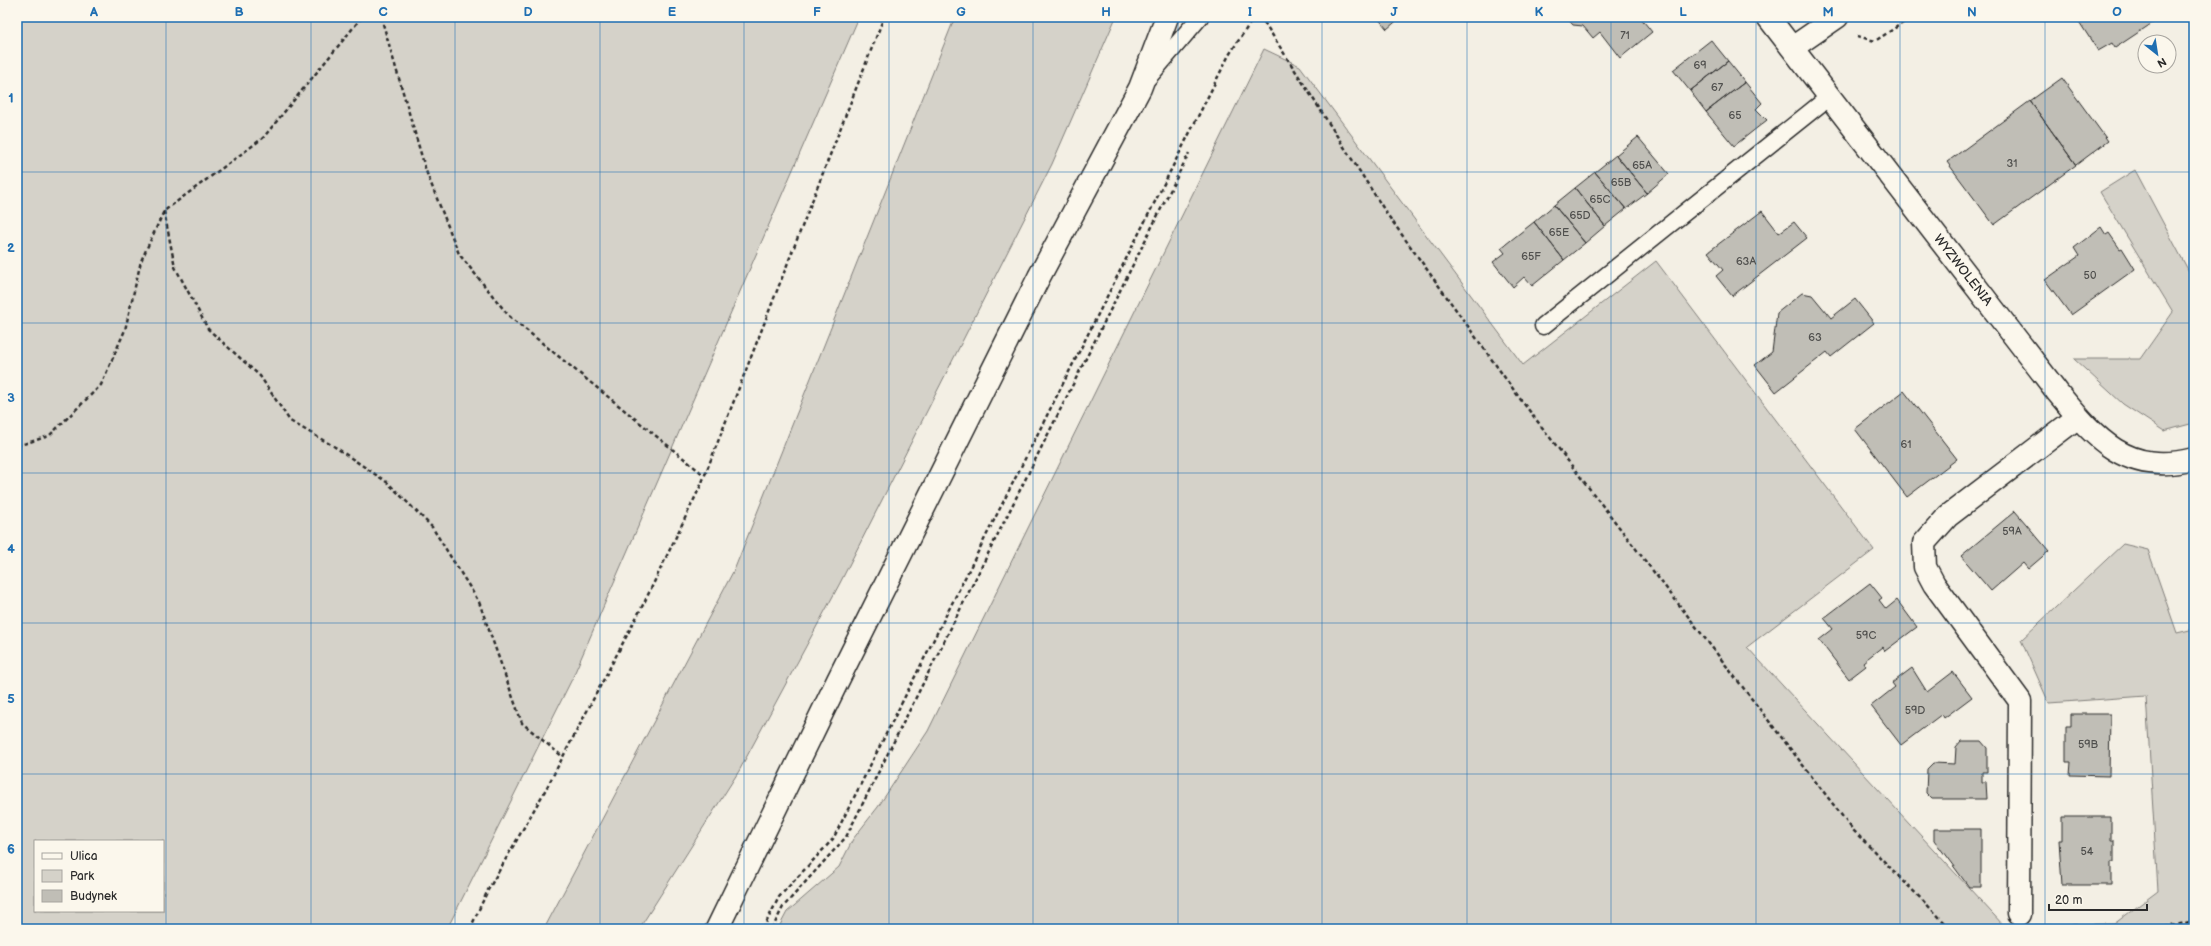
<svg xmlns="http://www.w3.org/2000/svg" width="2211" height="946" viewBox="0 0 2211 946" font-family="'Balsamiq Sans',sans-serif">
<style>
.green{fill:#d5d2c9;stroke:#807e7a;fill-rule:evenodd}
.building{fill:#c0beb6;stroke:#2b2b2b}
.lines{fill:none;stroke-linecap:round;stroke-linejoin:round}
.lane-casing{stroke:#2b2b2b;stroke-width:19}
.street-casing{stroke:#2b2b2b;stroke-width:25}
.secondary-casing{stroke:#2b2b2b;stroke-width:25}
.path{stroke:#2b2b2b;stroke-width:2.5;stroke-dasharray:4 3;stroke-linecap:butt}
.lane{stroke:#fbf7ec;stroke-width:16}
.street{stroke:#fbf7ec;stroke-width:22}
.secondary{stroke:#fbf7ec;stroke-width:22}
.grid{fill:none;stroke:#1f6fb2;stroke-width:1;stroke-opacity:0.55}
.labels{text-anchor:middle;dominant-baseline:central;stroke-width:3;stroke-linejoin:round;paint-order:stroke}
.number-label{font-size:11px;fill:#50504e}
.street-label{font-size:13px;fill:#2b2b2b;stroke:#fbf7ec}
.neatline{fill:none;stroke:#1f6fb2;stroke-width:1.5}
.grid-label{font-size:13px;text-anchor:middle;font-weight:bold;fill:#1f6fb2}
</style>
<rect width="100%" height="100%" fill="#f3efe4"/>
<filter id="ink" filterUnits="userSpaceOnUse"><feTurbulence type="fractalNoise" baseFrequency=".025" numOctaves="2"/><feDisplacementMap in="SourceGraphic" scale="8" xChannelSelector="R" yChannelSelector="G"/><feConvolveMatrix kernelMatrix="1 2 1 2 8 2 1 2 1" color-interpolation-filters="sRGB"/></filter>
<g filter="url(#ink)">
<path class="green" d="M17,17H859L572,679L447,929H17ZM35,841H163V911H35Z
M955,17H1116L1052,164L840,583L739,771L639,929H544L735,568Z
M1264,49L1300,66L1523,365L1656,261L1874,550L1747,647L2004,926L2114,924L2158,891L2146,696L2049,703L2021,640L2123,544L2148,550L2177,633L2194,629V929H778L787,912L839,867L853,839L878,807L928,731Z
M2135,170L2194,281V423L2164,431L2123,404L2074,359H2140L2173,312L2100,192Z"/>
<path class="building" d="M1377,17H1401L1387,29Z
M1566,17H1640L1652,32L1620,58L1600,32L1593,38L1583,26L1573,25Z
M2076,17H2160V18L2115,48L2112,43L2098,51Z
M1711,40L1728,61L1690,91L1673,70Z
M1728,61L1745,82L1706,112L1690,91Z
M2062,78L2108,141L2076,165L2030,101Z
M1745,82L1762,103L1756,109L1767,120L1734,146L1706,112Z
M2030,101L2076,165L1994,225L1947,162Z
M1638,137L1669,174L1647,193L1616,155Z
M1616,155L1647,193L1626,209L1595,172Z
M1595,172L1626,209L1605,226L1575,188Z
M1575,188L1605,226L1585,243L1554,205Z
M1554,205L1585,243L1564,260L1534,222Z
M1762,211L1779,233L1794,222L1807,238L1732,296L1716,276L1723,270L1708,252Z
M1534,222L1564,260L1532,286L1524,277L1513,287L1493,262L1505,253L1501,248Z
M2101,227L2106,235L2109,233L2120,249L2122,248L2135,269L2071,315L2045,280L2079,256L2074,248Z
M1802,293L1812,295L1831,318L1855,299L1874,323L1831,357L1827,352L1776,392L1755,365L1772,352L1777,313Z
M1904,391L1957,459L1907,497L1855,429Z
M2015,511L2049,551L2028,569L2023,563L1991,591L1961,556Z
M1870,583L1882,598L1879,600L1886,609L1897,600L1917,627L1885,651L1882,647L1863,662L1866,666L1849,679L1819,640L1833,629L1824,618Z
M1912,668L1927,692L1953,672L1972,697L1944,718L1942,714L1901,745L1871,706L1895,687L1892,683Z
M2071,714H2110L2109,776L2070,775L2071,762H2066V727H2071Z
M1961,741H1981L1987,748V772H1982V782H1986L1987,799H1932L1926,793L1927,769L1933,763L1955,764L1956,747Z
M2062,817H2111V840H2114V862H2111V885H2062L2059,840H2062Z
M1934,829H1981V887H1969L1934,840Z"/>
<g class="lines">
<g class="lane-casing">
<path id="lane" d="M1148,78L1200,17
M1543,326L1829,97"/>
</g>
<g class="street-casing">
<path id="street" d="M1768,17L2058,393C2097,440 2127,476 2194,459
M1792,48L1837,17
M2019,914L2020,701L1934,584L1925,567L1924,543L1948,516L2078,417"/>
</g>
<g class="secondary-casing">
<path id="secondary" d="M717,929L838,680L1039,277L1140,88L1167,17"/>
</g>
<path class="path" d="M381,17L426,171L459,254L509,316L704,475
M1264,22L1387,214L1521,400L1853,830L1951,929
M1857,36L1875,41L1912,17
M164,211L175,267L208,329L260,376L290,421L335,447L388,483L432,527L479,602L522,723L563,757
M17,446L49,436L101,385L125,330L141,261L164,211L263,138L362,17
M470,929L488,890L546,789L645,601L701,485L884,17
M763,929L779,897L833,839L1229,55L1254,17
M772,929L783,907L846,837L1189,153
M2158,929L2194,921"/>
<use href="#lane" class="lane"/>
<use href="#street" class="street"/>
<use href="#secondary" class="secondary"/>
</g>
</g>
<path class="grid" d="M166,17V929M311,17V929M455,17V929M600,17V929M744,17V929M889,17V929M1033,17V929M1178,17V929M1322,17V929M1467,17V929M1611,17V929M1756,17V929M1900,17V929M2045,17V929M17,172H2194M17,323H2194M17,473H2194M17,623H2194M17,774H2194"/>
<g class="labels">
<g class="number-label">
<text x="1625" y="35">71</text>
<text x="1700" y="65">69</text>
<text x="1717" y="87">67</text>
<text x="1735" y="115">65</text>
<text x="2012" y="163">31</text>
<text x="1642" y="165">65A</text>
<text x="1621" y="182">65B</text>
<text x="1600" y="199">65C</text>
<text x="1580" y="215">65D</text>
<text x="1559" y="232">65E</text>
<text x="1531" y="256">65F</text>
<text x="1746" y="261">63A</text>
<text x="2090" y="275">50</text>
<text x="1815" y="337">63</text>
<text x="1906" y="444">61</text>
<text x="2012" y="531">59A</text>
<text x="1866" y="635">59C</text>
<text x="1915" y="710">59D</text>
<text x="2088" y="744">59B</text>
<text x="2087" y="851">54</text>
</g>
<g class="street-label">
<text transform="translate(1963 270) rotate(52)">WYZWOLENIA</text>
</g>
</g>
<rect width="2211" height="946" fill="none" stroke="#fbf7ec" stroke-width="44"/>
<rect x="34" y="840" width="130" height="72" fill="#fbf7ec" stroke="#a8a59f"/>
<rect x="42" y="853" width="20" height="6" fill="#fbf7ec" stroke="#a8a59f"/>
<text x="70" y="860" font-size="12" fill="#2b2b2b">Ulica</text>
<rect x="42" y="870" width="20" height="12" fill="#d5d2c9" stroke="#a8a59f"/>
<text x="70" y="880" font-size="12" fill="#2b2b2b">Park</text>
<rect x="42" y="890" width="20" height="12" fill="#c0beb6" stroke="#a8a59f"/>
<text x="70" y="900" font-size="12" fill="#2b2b2b">Budynek</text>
<g transform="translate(2157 54) rotate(150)"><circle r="19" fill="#fbf7ec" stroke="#a8a59f"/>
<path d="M0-3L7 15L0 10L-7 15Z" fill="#1f6fb2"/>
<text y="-6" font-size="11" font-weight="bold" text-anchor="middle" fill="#2b2b2b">N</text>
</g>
<path d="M2049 904v6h98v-6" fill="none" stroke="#2b2b2b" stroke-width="2"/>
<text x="2055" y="904" font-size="12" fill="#2b2b2b" stroke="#fbf7ec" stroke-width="3" paint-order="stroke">20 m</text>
<rect x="22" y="22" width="2167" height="902" class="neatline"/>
<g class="grid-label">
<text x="94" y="16">A</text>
<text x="239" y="16">B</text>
<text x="383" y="16">C</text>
<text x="528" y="16">D</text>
<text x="672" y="16">E</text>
<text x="817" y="16">F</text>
<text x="961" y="16">G</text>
<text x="1106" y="16">H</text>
<text x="1250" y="16">I</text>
<text x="1394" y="16">J</text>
<text x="1539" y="16">K</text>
<text x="1683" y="16">L</text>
<text x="1828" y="16">M</text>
<text x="1972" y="16">N</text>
<text x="2117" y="16">O</text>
<text x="11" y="102">1</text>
<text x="11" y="252">2</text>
<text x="11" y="402">3</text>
<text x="11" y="553">4</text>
<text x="11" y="703">5</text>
<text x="11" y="853">6</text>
</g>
</svg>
